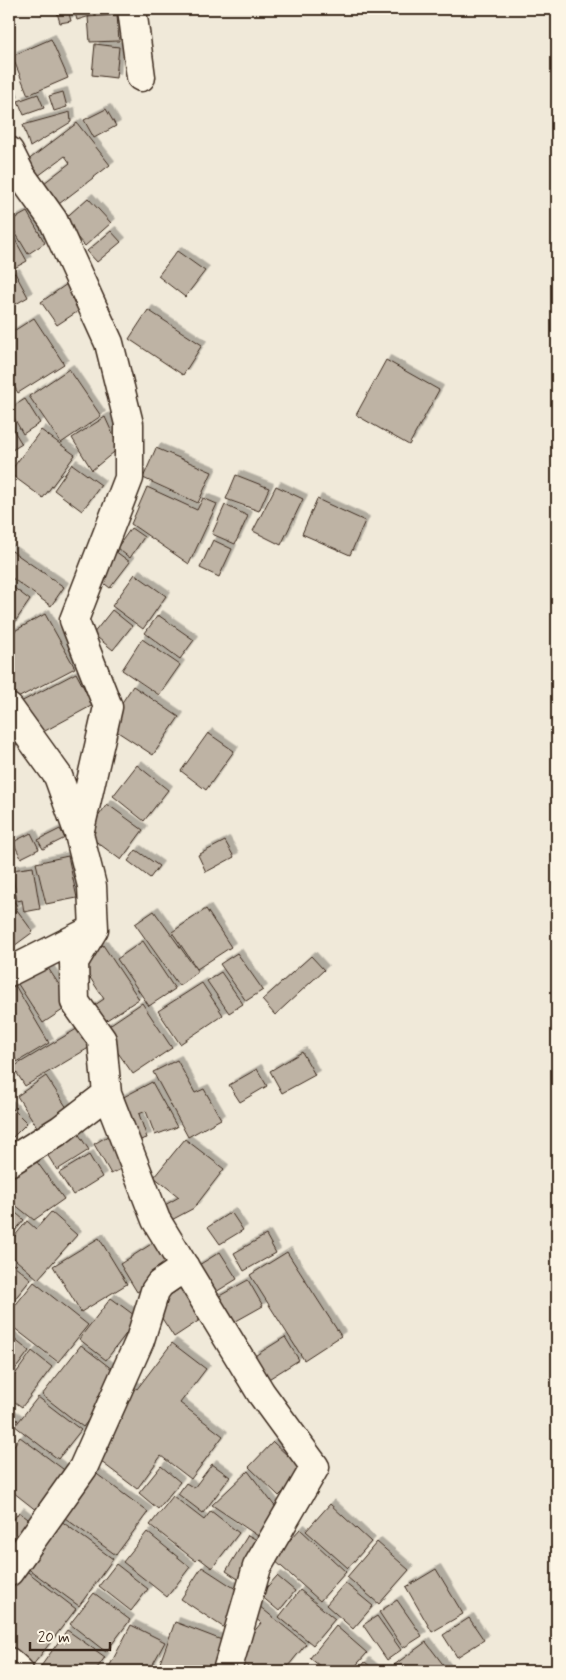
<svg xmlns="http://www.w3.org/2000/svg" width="566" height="1680" viewBox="0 0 566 1680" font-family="Mynerve,sans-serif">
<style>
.building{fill:#beb3a4;stroke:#3b2a1e;filter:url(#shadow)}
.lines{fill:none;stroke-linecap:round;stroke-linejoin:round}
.minor-casing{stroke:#3b2a1e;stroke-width:31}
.minor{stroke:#fcf5e5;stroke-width:28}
</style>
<defs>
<filter id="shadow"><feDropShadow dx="4.5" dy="-4.5" stdDeviation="0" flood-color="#0004"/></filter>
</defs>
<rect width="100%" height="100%" fill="#f0e9d9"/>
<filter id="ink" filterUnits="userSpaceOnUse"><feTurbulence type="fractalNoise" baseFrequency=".02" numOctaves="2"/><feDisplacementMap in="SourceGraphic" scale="10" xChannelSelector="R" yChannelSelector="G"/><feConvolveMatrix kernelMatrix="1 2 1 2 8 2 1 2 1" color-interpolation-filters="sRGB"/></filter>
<g filter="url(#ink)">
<path class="building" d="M56,9H73L68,10L71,21L60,23Z
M74,9H113L77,20Z
M143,9H160L145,14Z
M117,15L119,41L90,42L88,17Z
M51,39L68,78L28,95L12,56Z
M95,44L119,47L116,78L92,75Z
M9,89L14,101L9,104Z
M63,92L67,107L54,111L49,96Z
M38,94L44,108L24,115L18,101Z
M106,109L116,126L94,138L84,120Z
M70,112L71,122L30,147L23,125Z
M77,123L110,165L51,210L35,190L70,163L65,156L38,176L27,161Z
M88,198L111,223L85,246L62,221Z
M27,212L45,243L28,254L9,222Z
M9,229L27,261L9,271Z
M111,231L121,242L97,262L87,251Z
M177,251L205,271L185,297L158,276Z
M15,273L28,297L9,308V277Z
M67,284L83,308L57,325L41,302Z
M148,310L202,345L183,375L129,339Z
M34,318L64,364L18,393L9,378V334Z
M386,360L439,390L409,445L356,415Z
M69,369L101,416L61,443L29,396Z
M25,399L40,423L23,434L9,409Z
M105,417L119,448L92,470L72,438Z
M9,423L22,444L9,452Z
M41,430L75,455L43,498L9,473Z
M156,448L212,472L198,503L143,478Z
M72,464L101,485L82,511L54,490Z
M236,475L269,488L259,511L226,499Z
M276,486L303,499L281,545L253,531Z
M147,487L197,510L203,498L217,504L189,564L131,524Z
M317,499L365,521L350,555L302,534Z
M225,505L248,516L235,544L212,534Z
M131,528L144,537L130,558L117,548Z
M213,540L232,549L219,577L200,568Z
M9,549L64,587L51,606L9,576Z
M115,551L130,562L110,588L96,577Z
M135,574L166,596L143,629L112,606Z
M9,584L30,600L10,629H9Z
M112,610L132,626L113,650L93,634Z
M45,614L75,668L12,701L9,694V634Z
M158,615L194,640L180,659L145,633Z
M142,639L180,665L159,695L122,670Z
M76,673L93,705L32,738L15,705Z
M133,686L179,717L153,755L107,725Z
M208,733L234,751L206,790L181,771Z
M9,737L15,750L9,752Z
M137,765L168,790L144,821L113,796Z
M107,804L143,830L121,860L86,834Z
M60,829L65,838L43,849L38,840Z
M31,833L39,849L21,858L13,842Z
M225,841L234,857L206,872L198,855Z
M136,850L159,866L150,878L128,861Z
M68,856L77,898L46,904L36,863Z
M33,867L40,909L24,912L22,900L17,901L12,870Z
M9,895L18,907L9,914Z
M206,909L231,947L197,969L172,932Z
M17,910L33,932L14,946L9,939V916Z
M154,911L198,972L179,986L135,924Z
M143,941L175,989L149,1006L117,959Z
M103,945L139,999L99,1025L89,1009L104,999L79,961Z
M237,953L263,990L246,1001L220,964Z
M311,956L324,970L275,1015L262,1000Z
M44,962L72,1004L43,1023L16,981Z
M221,972L243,1004L229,1013L207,981Z
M9,975L49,1043L17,1062L9,1047Z
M202,983L223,1015L180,1044L158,1011Z
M142,1003L172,1048L133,1074L102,1030Z
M80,1027L92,1046L25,1086L13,1067Z
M302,1052L315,1075L282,1093L270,1071Z
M177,1060L195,1093L204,1089L221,1119L188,1137L153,1072Z
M257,1069L267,1086L240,1102L229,1085Z
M46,1076L73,1117L43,1136L17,1096Z
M152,1082L177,1127L155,1135L146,1111L139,1114L147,1138L137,1141L116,1101Z
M9,1105L27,1123L9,1141Z
M74,1127L89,1150L57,1170L43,1148Z
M113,1133L131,1164L111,1174L94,1144Z
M185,1139L224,1169L194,1208L166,1223L158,1209L179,1197L154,1177Z
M89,1155L102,1177L73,1195L59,1173Z
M34,1158L64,1199L34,1220L9,1200V1176Z
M9,1207L24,1220L9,1238Z
M51,1212L77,1235L38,1279L9,1254V1243L27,1221L36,1229Z
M231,1212L243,1230L220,1244L208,1227Z
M266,1235L276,1253L244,1271L234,1253Z
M99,1238L127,1284L81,1312L53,1266Z
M156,1241L174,1269L137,1292L120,1264Z
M220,1252L237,1279L211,1295L194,1268Z
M287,1252L341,1336L304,1360L250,1275Z
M9,1261L31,1279L9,1306Z
M248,1280L263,1306L229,1325L214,1299Z
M34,1282L88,1325L58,1362L9,1324V1313Z
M185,1285L206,1316L174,1337L154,1306Z
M111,1298L138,1318L106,1360L79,1339Z
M9,1335L29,1351L14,1371L9,1367Z
M285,1337L299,1360L267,1380L253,1357Z
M172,1343L206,1369L180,1403L223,1436L191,1479L161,1456L137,1489L92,1455L131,1384L137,1389Z
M81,1345L122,1377L83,1427L42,1395Z
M32,1351L52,1367L22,1407L9,1398V1373L14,1376Z
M38,1397L81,1430L58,1459L15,1426Z
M9,1414L18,1420L9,1432Z
M20,1437L67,1472L37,1511L9,1489V1452Z
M273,1442L304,1471L279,1496L249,1467Z
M212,1464L230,1477L203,1513L178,1494L186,1483L194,1488Z
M161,1466L180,1482L158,1509L139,1493Z
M90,1469L148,1512L116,1555L58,1513Z
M248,1471L283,1517L267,1542L212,1505Z
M173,1496L204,1520L211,1511L239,1533L212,1568L199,1558L196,1561L150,1525Z
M330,1504L371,1542L348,1568L306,1531Z
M19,1512L37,1526L9,1565V1526Z
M57,1518L113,1559L79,1606L23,1565Z
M300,1529L346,1572L320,1601L273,1559Z
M147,1532L190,1567L167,1597L123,1562Z
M248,1535L264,1544L241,1581L226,1571Z
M377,1542L409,1570L379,1604L347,1577Z
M116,1564L148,1589L131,1611L99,1586Z
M20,1566L76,1609L33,1665L9,1646V1580Z
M202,1567L248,1597L226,1629L181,1599Z
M436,1569L463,1614L432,1632L406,1587Z
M277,1576L295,1591L279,1611L260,1595Z
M345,1583L373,1606L353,1629L326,1605Z
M300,1590L335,1619L313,1645L279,1617Z
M94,1593L130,1620L106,1652L70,1624Z
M397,1600L422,1636L403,1648L379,1612Z
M259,1606L306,1644L284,1671H253L234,1656L261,1623L252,1615Z
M377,1616L401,1650L387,1660L363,1625Z
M469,1618L484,1640L457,1657L443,1635Z
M175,1622L227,1642L216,1671H157Z
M131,1625L165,1642L149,1671H112L108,1669Z
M336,1626L367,1653L351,1671H326L310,1658Z
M67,1630L105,1657L95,1671H43L39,1669Z
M426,1642L448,1671H399L394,1665Z
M365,1662L376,1671H358Z"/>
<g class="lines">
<g class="minor-casing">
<path id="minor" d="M132,9L141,77
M9,151L21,175L53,220L109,343L129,424V478L74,620L108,707L79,834
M9,708L58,776L79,834L92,886L94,929L74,962L75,1002L102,1040L107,1094L156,1220L261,1393L315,1467L257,1567L227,1671
M9,972L94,929
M9,1162L60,1130L107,1094
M9,1572L83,1468L140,1340L155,1291L160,1284L185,1267
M9,1662L19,1671"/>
</g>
<use href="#minor" class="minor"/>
</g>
</g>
<rect width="566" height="1680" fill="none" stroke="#fcf5e5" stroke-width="30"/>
<rect x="15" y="15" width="536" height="1650" fill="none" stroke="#3b2a1e" stroke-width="2" filter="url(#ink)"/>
<path d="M30 1642v8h80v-8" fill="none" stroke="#3b2a1e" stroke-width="2.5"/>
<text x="38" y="1642" font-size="15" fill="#3b2a1e" stroke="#fcf5e5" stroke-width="4" paint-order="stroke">20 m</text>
</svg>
